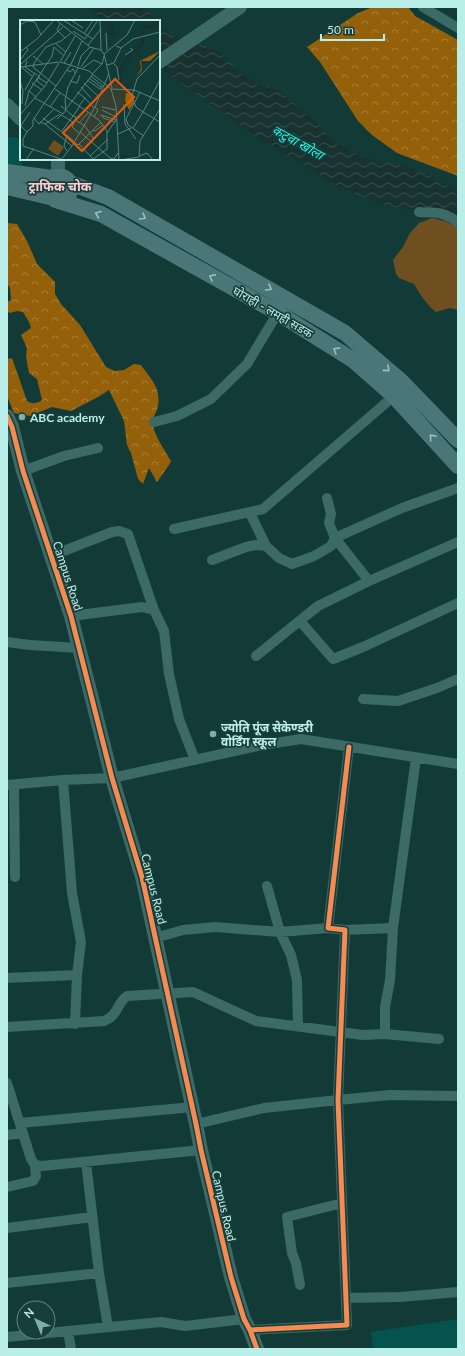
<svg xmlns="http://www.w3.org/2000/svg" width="465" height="1356" viewBox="0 0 465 1356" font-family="Lato,'Noto Sans Devanagari',sans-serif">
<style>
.built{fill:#04534e}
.green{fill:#6f4e20}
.forest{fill:url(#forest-crowns)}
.water{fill:url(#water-waves)}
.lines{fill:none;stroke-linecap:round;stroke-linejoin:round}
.street{stroke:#3b6a67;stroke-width:10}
.secondary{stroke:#3b6a67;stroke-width:14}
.primary{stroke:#4b7678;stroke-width:16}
.cycleway-casing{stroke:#183e3b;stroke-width:8}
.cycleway{stroke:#f68b52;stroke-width:5}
.oneway{stroke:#93c4c1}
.poi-dot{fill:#7fafaa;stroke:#183e3b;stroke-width:1.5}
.labels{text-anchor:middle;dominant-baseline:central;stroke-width:3.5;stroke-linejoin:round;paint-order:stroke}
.street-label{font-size:12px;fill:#baeee8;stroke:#183e3b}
.poi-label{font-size:12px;font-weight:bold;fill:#baeee8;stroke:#183e3b;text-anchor:start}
.water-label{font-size:13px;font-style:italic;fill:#22f6e8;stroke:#183e3b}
.neighbourhood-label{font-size:13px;font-weight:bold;fill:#ffcbd3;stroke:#183e3b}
.inset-river{fill:none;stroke:#17322f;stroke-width:2}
.inset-road{fill:none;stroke:#55837e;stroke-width:1}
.view{fill:#e8590c;fill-opacity:0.15;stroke:#e8590c;stroke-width:2}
.inset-edge{fill:none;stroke:#baeee8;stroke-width:2}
</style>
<defs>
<pattern id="forest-crowns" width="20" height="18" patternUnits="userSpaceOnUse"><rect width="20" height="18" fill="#94610a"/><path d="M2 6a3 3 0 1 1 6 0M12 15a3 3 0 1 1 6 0" fill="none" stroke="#a5803a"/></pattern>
<pattern id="water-waves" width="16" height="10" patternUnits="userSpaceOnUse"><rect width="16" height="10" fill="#17322f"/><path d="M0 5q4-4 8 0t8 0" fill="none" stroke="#37504d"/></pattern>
</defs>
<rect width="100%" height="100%" fill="#123b38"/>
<path class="built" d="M7,137L21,138L22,166L7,165Z
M458,1319V1349H373L371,1332Z"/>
<path class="green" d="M432,218L445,221L458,228V310L450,308L436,312L430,307L422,297L414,284L399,278L396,274L393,260L403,247L410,233L419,223Z"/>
<path class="forest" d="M373,7H408L415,16L458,40V176L397,153L372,135L358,121L320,62L307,47L358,13Z
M7,223L17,224L27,241L37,264L55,282V294L61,304L80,325L106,367L115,371L124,370L134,364L141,365C151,379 161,388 158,406C157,412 153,416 153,421C151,431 166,452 171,461L169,465L157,482L149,468L143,484L138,479L131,453L127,445L124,421L109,390L98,397L71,411L52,407L30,416L14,413L7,396V359L12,358L27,401C31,404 37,404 42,400L37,379L29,373L26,356L27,348L21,335L31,328L29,322L23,312L17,311L10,313L7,311V302L11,300L10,288L7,283Z"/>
<path class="water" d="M90,7H144L157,21H102Z
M159,24L171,36L200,44L217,50L241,73L257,84L276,89L318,123L330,139L364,158L403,166L430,176L458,192V217L395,207L376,202L340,187L261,140L159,67Z"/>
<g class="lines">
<path class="street" d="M423,7L458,28
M419,212C435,213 445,211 458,223
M154,422L177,416L211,399L247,364L280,309
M23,471L64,456L98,448
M327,498L331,514L329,523L335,538L369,581
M250,513L266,546
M174,529L263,509L394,396
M51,556L112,532L119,531L128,534L154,610
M212,560L246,547L256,545L266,546L279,558L292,564L314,556L331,546L335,538L402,508L458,488
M71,616L142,607L154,610L164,631L169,674L179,719L195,760
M300,621L333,659L363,647L458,603
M7,642L30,645L79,648
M256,656L318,606L369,581L458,542
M363,699L398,701L437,688L458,679
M63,780L72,893L81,942L77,975L75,1024
M7,785L63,780L112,778L262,745L301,739L458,764
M14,785L15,877
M267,886L280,932L291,955L297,980L298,1025
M345,930L393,928L416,758
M155,938L183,930L215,927L280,932L328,928
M7,978L77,975
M7,1027L104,1021C119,1015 116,1004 127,996L193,992L256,1021L363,1035L385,1034L439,1039
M385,1034V1007L390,980L393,928
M7,1083L31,1159L35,1165L42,1166L201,1150
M20,1123L193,1107
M196,1124L264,1108L338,1100L390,1095L458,1096
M7,1135L23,1133
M86,1162L99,1273L108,1327
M7,1187L33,1181L36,1176L35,1165
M7,1228L92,1217
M7,1283L99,1273
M300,1285L296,1263L292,1253L287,1217L342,1203
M346,1298L400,1297L458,1292
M250,1330L347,1325L338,1100L345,930L328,928L349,747
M68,1331L71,1349
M7,1337L161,1322L185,1326L244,1319"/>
<path class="secondary" d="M159,62L240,7
M7,105L21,119
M58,159V176
M7,416L12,427L23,471L71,616L112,778L142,877L196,1124L201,1150L231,1277L244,1319L250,1330L257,1349"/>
<path class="primary" d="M7,172L52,178C62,175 69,177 71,188L68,197L59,201C47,198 43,187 52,178
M70,183L108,197L345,333L401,381L458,440
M7,187L50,197
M59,201L101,214L278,313L353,360L394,396L458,466"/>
<g class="cycleway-casing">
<path id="cycleway" d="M7,416L12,427L23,471L71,616L112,778L142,877L196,1124L201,1150L231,1277L244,1319L250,1330L257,1349
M250,1330L347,1325L338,1100L345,930L328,928L349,747"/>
</g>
<use href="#cycleway" class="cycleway"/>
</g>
<defs><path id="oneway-chevron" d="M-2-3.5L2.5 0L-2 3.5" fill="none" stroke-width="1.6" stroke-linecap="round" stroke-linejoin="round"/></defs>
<g class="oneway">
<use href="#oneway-chevron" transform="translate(98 214) rotate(-158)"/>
<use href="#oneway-chevron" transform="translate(143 217) rotate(30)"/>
<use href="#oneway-chevron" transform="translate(212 277) rotate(-151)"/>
<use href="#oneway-chevron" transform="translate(269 288) rotate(30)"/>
<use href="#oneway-chevron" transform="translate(336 350) rotate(-148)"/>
<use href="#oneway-chevron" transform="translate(387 369) rotate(41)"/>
<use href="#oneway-chevron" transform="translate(432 437) rotate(-132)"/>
</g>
<g class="poi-dot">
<circle cx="22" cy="417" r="4"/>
<circle cx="213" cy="734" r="4"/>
</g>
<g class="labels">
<g class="street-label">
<text transform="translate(273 312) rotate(30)">घोराही - लमही सडक</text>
<text transform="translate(68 576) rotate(72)">Campus Road</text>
<text transform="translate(154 889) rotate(76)">Campus Road</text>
<text transform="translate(224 1206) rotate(77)">Campus Road</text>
</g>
<g class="poi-label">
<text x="30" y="417">ABC academy</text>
<text x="221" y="727">ज्योति पूंज सेकेण्डरी<tspan x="221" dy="14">वोर्डिंग स्कूल</tspan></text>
</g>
<g class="water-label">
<text transform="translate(298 142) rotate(29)">कटुवा खोला</text>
</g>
<g class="neighbourhood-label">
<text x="60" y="186">ट्राफिक चोक</text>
</g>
</g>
<g transform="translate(20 20)">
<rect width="140" height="140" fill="#123b38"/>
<path d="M140,31L130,41H121L122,50L116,57L121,49L120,41ZM106,73L111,74L114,83L109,90L105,81Z" fill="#94610a"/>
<path d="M34,120L44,127L38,136L28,129Z" fill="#6f4e20"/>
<path d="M140,1V6L123,9L124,24L104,44L101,67L107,89L106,103L114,110L120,126L118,137L96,140L100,136L117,135L120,126L113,112L106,105L105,85L99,66V48L109,34L123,22L120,14L123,7Z" fill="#17322f"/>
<path class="inset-river" d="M87,14H95L89,0"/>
<path class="inset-road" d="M36,0L70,27L81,30M43,0L73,19M51,0L63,8M80,0L81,30L84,34L92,68M40,4L37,10L45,18M0,5L7,1L15,2L21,15M53,11L65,19L78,0M86,13L87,30M64,14L73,0M36,24L46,32M68,25L81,9M96,26L101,28L113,19L140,12M34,27L43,35M0,32L17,19L34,0M84,34L107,15L115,0M105,35L113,30L110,28M13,36L23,44M0,40L8,30L6,27M7,41L5,47L17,55M40,42L55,16M40,42L69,51L91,69M44,43L51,32M94,44L97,47L99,60M0,45L43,7M87,45L94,43L101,28M58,46L61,36L70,27M0,47L39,42M1,47L12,56M61,47L74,28M63,48L74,40L82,44M47,50L50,52L53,49L55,53M73,53L82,44L84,36M19,55V58L27,63M19,56L17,61L25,67M71,56L83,66M69,58L81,67M67,60L80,69L82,66M140,60L123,92L140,102M0,61L3,71L2,84M50,61L57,63L60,55M12,63L22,70M64,63L79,77M36,66L13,47L14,43L26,27L41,21L51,13M61,67L71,78M35,69L79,100L87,111V129L72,140M91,69L96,86L99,140M91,69L114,70L140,81M5,70L14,54M57,72L65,78L59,86M120,72L106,99L108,105L124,116M16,77L9,71L32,36L34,27M15,78L43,94L46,90L45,80L48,67L58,48M65,78L74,88M104,84L105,104L116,119M5,86L9,71M41,86L53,96M30,87L40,73M82,87L96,90M46,89L73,54M82,90L96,97M0,95L25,66L39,43M80,95L97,100M83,96V98L95,102M74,97L78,90L75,87M14,98L19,104L33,90M23,98L54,121M37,99L41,95L45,97L54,103L52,107L59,113M55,100L65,106L73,118M55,101L56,97L53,96L60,86M20,102L25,104L40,94M59,103L68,93M25,104L52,126M0,105L7,112L13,106V100L51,44L62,21M0,107L10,92M113,108L123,92L116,87L112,76L117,59L140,35M73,110L75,111L83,105M42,111L53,96M7,112L3,119V126L44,140M60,112L90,138L94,139L98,133M87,113L96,100M98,114L111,108M47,115L44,126L47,131M54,122L58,125L81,102M59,124L73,139M70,136L88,119M119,136L127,133L133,140M6,140L14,128M41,140L52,126L75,87L89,53M100,140L119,137L120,121L140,89"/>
<path class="view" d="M95,59L114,77L62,131L43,113Z"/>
<rect width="140" height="140" class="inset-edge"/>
</g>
<rect width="465" height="1356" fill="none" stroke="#baeee8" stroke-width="16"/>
<g transform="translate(36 1320) rotate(316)"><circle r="19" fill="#183e3b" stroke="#598480"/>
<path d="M0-3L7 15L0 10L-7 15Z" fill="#7fafaa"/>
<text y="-6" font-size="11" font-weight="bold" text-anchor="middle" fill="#baeee8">N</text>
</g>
<path d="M321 34v6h63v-6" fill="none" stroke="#baeee8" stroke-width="2"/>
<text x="327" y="34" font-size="12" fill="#baeee8" stroke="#183e3b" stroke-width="3" paint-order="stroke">50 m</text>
</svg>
